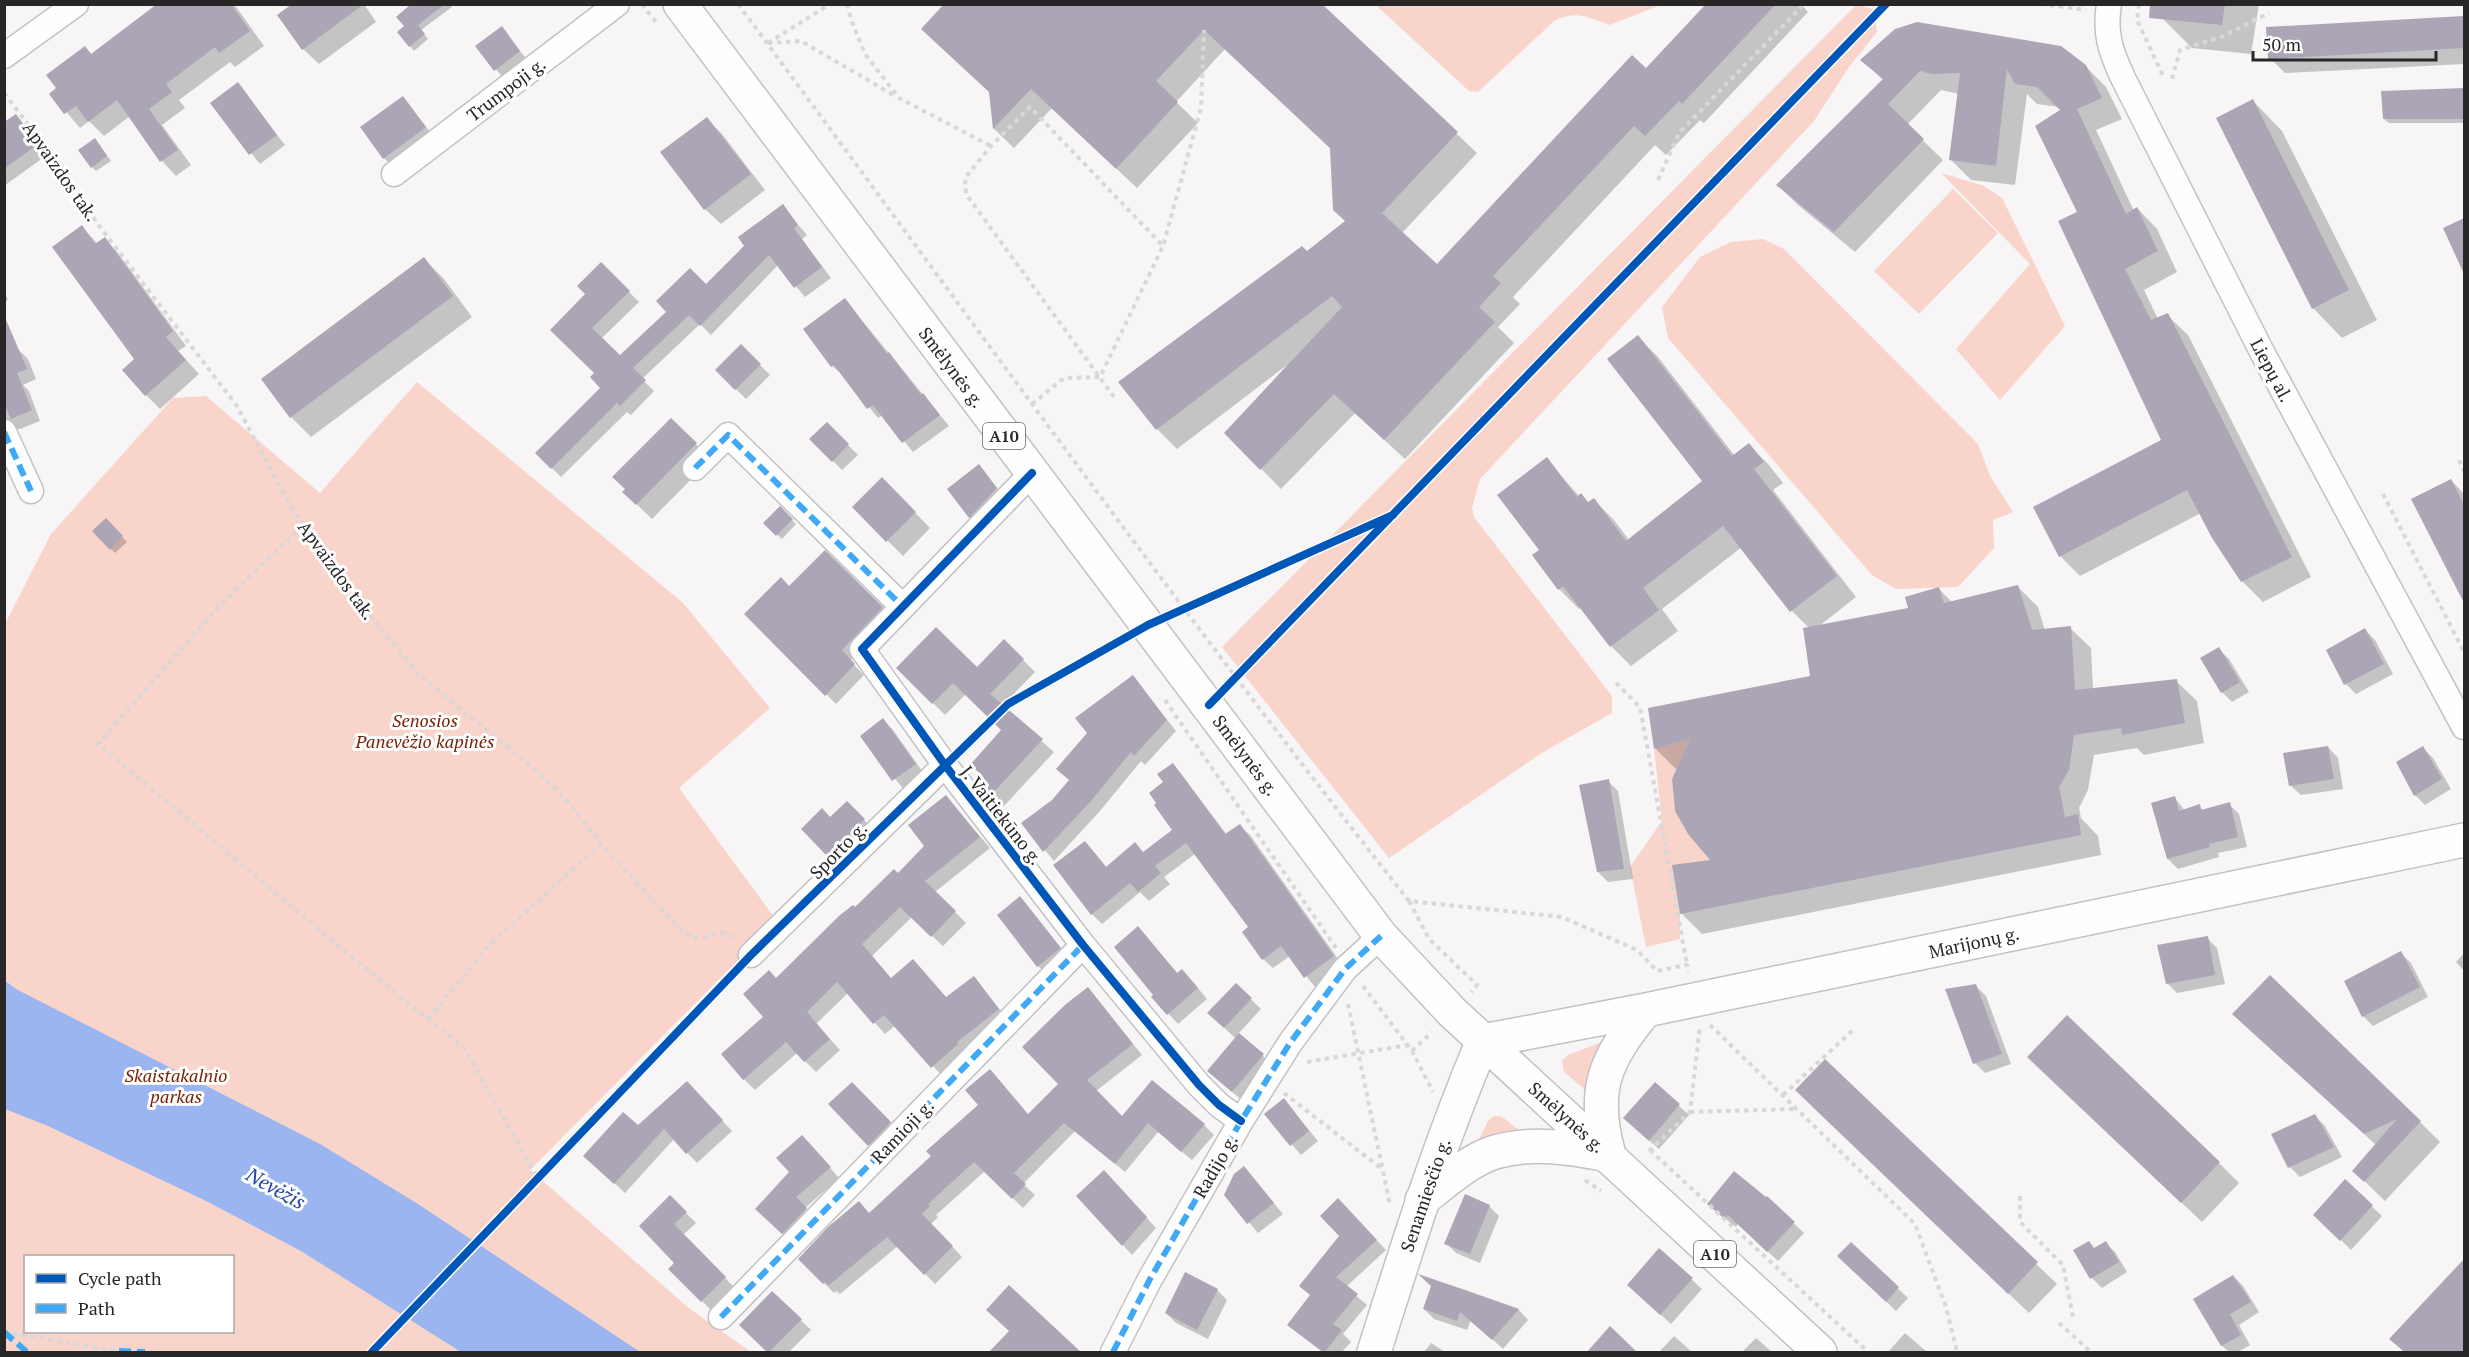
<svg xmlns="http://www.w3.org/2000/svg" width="2469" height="1357" viewBox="0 0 2469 1357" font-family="'PT Serif',serif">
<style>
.green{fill:#f9d4cb;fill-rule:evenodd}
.water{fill:#9bb5f0}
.shadow{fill:#0003}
.building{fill:#aca5b5}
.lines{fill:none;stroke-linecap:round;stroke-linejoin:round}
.street-casing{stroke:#c3c2c3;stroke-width:27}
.secondary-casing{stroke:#c3c2c3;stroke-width:36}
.highway-casing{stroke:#c3c2c3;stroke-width:36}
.path{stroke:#d9d8d8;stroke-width:4;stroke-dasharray:4.5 4.5;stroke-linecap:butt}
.street{stroke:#fefefe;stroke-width:24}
.secondary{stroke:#fefefe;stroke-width:33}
.highway{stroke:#fefefe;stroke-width:33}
.quiet{stroke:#3fa9f5;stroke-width:6;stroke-dasharray:12 6;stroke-linecap:butt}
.cycleway-casing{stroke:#fff;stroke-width:11}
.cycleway{stroke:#0057b8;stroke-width:8}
.labels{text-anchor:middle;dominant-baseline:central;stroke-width:6;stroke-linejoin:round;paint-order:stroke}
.shield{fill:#fff;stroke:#686768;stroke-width:1.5}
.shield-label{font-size:16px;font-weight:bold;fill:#282627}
.street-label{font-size:18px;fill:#282627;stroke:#fff}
.park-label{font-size:18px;font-style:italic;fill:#7a2105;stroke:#fff}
.water-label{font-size:20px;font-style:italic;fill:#2247a6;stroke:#fff}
</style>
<rect width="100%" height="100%" fill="#f7f5f6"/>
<path class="green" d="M1377,5V4L1661,5L1609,25C1587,17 1577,10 1554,21L1478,92L1469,91L1379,8Z
M1856,5L1874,9L1877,32L1849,67L1814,121L1480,479L1472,508L1474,517L1612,696V713L1540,754L1389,858L1222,647Z
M1941,173L1984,186L2002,198L2065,326L2000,400L1956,349L2030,264Z
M1953,189L1998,233L1919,314L1874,271Z
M1763,239L1784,249L1978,444L1990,476L2013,512L1993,520L1994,548L1958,587L1896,589L1872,575L1668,338L1662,307L1700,257L1731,242Z
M417,382L682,602L770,708L679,788L777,921L530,1170L690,1309L751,1352H5L4,626L51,534L173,398L206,396L320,493ZM26,1256H232V1332H26Z
M1690,739L1672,779L1675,811L1688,834L1710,860L1673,866L1680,914V939L1646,947L1630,867L1662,821L1654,749Z
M1602,1042L1606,1045L1589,1093L1564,1072L1562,1061L1568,1055Z
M1494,1116H1501L1523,1133L1475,1148L1488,1121Z"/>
<path class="water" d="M4,980L16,989L320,1144L418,1204L640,1352H461L301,1251L204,1200L48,1126L5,1109Z"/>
<path class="shadow" d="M161,4H234L264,46L235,67L230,62L179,100L185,108L162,125L191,165L176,176L162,161L130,116L104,136L89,121L80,128L51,94L58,89L85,48L92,55Z
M294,4H364L376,22L319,64L303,49Z
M414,4H450L452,7L421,30L428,39L414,51L410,46L406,27Z
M1319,4L1477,153L1402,233L1437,266L1646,70L1708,4H1801L1808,12L1704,123L1700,120L1666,155L1655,145L1513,297L1520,304L1498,327L1514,343L1405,459L1355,413L1281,489L1226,433L1287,365L1177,449L1157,429L1308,253L1347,221L1331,149L1225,49L1176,102L1198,123L1137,188L1052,108L1014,148L994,129L991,93L944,49Z
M2165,4H2259L2251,54L2192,48L2163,19Z
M2464,18V64L2285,73L2270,58L2268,28Z
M501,28L529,62L505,80L477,47Z
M1863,60L2085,66L2106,87L2122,119L2096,130L2134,211L2137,208L2157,229L2177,272L2144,290L2158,319L2167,315L2188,335L2311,577L2263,602L2242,581L2201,513L2080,576L2060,556L2163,441L2079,213L2063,111L2059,107L2037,104L2027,94L2015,185L1971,180L1951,160L1959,94L1941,90L1907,125L1943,160L1855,252L1798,205L1778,185L1884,81Z
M237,84L285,145L260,164L212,103Z
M2464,89V123H2389L2384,119L2383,92Z
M403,98L435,138L394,168L384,158Z
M2253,101L2282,131L2377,320L2342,338L2313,308Z
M16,116L47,155L4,186V124Z
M707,119L722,134L765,190L721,224L705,209Z
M99,144L111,161L96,171L92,167Z
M782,206L807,235L802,239L831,278L805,297L778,265L711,335L700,324L642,379L654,391L631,415L627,412L561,477L537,453L602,388L596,373L587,294L601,264L639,302L601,339L620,357L706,286Z
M2464,219V270L2445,229Z
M82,227L98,244L104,239L118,253L186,346L178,351L199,374L160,409L146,395L136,359Z
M424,259L444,279L472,317L311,437L291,417Z
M4,290L8,300L4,302Z
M845,300L949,426L913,452L883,415L878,418L843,375L832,366Z
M1638,337L1658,357L1735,456L1749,445L1769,465L1783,483L1773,490L1856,597L1818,627L1910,609L1939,589L1953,603L2018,587L2038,607L2045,631L2070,628L2091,648L2093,689L2176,681L2197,701L2204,743L2144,755L2137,748L2094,755L2088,790L2079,808L2081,818L2098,836L2101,855L1702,934L1682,914L1713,861L1679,768L1676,769L1656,749L1649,709L1812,678L1809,628L1792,611L1742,547L1662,609L1678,631L1631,666L1611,646L1582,607L1579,609L1559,589L1541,550L1546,459L1579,496L1589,503L1594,500L1614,520L1629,540L1704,481Z
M741,346L770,375L746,399L717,370Z
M18,349L28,359L36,379L23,385L29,391L40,421L20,429H8L4,432V401Z
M671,420L711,459L652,519L624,492Z
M827,424L858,455L842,470L811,439Z
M979,466L1006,499L980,527L970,517Z
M882,479L930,528L903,556L854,507Z
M2451,480L2464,494V600L2413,500Z
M780,508L796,524L782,539L765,523Z
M106,520L127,542L115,553L94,531Z
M825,553L892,618L850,661L864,675L836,704L746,614L789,588Z
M2365,630L2375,640L2393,674L2356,694L2346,684Z
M1004,641L1035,672L1002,706L1054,752L1004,806L991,793L984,776L1003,730L966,694L945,715L898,668L977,669Z
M2219,649L2229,659L2249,692L2232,702L2222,692L2202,659Z
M1133,677L1176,731L1145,765L1141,761L1100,811L1054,861L1023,824L1053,802L1070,781L1089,733Z
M883,720L893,730L925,775L904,790L862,736Z
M2328,747L2338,758L2343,789L2301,795L2290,785Z
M2423,748L2433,758L2451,789L2425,805L2415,795Z
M1173,765L1182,775L1227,835L1240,826L1250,835L1343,966L1315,987L1290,956L1273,968L1263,959L1250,927L1195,854L1164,877L1170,884L1149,901L1140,892L1102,924L1092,914L1095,853L1107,868L1144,853L1174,830L1165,783Z
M1608,781L1618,791L1633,879L1608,882L1598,872Z
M946,797L990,848L935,892L966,923L943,946L912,917L872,956L892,980L913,961L947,999L974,978L1009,1021L943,1077L896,1025L885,1034L848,993L816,1024L840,1050L816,1072L797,1053L755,1090L744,1079L776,980L855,909L899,875L926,846Z
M2175,798L2185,811L2199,806L2204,811L2229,804L2239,814L2247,847L2218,853L2219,857L2178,869L2168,859Z
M847,803L874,830L838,865L803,829L831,819Z
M1020,898L1069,958L1048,975L1038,966Z
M1138,928L1178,974L1192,981L1207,999L1178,1024L1153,997L1155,995Z
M2207,938L2217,948L2225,984L2177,993L2167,983Z
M2401,953L2411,963L2428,997L2373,1026L2363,1016Z
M2464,953V971L2456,962Z
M1236,985L1261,1009L1238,1034L1273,1065L1243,1101L1219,1081L1236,1039L1209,1013Z
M1976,986L1986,996L2011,1064L1985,1073L1975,1063Z
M1097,999L1142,1055L1096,1091L1123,1118L1204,1125L1214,1135L1192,1160L1158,1132L1125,1172L1075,1131L1023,1184L1035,1195L1023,1208L985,1171L936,1215L938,1217L931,1224L962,1257L935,1284L898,1246L840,1294L836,1291L834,1293L800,1259L1029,1116L1060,1084Z
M2234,1014L2420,1122L2440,1142L2385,1201L2354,1171L2376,1145Z
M1825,1061L2057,1284L2029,1313L1817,1111Z
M2049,1077L2219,1163L2239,1183L2202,1222Z
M852,1084L899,1133L879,1154L830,1104Z
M1655,1084L1689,1115L1659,1149L1635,1128Z
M697,1093L732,1131L697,1163L674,1139L625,1193L595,1165L638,1127Z
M1284,1100L1318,1141L1301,1155L1266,1114Z
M2315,1116L2325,1126L2342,1157L2300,1177L2290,1167Z
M812,1147L839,1178L805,1208L816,1219L793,1243L757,1209Z
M1244,1168L1283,1214L1258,1233L1226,1195Z
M2345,1181L2382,1216L2351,1250L2316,1215Z
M1114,1182L1156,1228L1132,1255L1078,1196Z
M670,1197L696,1223L683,1235L735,1288L712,1311L670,1269L676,1263Z
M1767,1198L1804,1233L1778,1261L1738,1224L1736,1227L1719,1214Z
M1489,1206L1499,1216L1480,1263L1456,1253L1446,1243Z
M1348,1210L1386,1250L1346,1287L1367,1305L1343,1334L1351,1342L1342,1352H1323L1289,1325L1311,1296L1341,1236Z
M2089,1243L2095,1249L2105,1243L2115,1252L2127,1272L2102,1288L2092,1278L2075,1251Z
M1851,1244L1908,1298L1896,1311L1839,1256Z
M1659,1250L1702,1289L1671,1324L1639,1295Z
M2464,1261V1352H2404L2391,1339Z
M2233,1276L2243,1286L2259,1312L2239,1325L2250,1345L2238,1352H2229L2222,1346L2195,1299Z
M1424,1278L1519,1310L1528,1320L1503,1349L1471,1320L1467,1330L1434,1319L1424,1309L1432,1286Z
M1217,1290L1227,1300L1208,1339L1176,1323L1166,1313Z
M772,1293L811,1330L789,1352H770L741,1325Z
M1905,1333L1927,1352H1888Z
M1674,1336L1692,1352H1661L1660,1351Z
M1756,1338L1772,1352H1742Z
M1431,1343L1445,1352H1424Z"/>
<path class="building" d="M157,4H231L250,31L219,53L215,47L166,84L172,92L149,109L178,150L160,162L117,100L88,122L76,106L64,114L49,94L56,88L46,75L85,46L91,54Z
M292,4H364L302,50L277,15Z
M411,4H445L418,25L425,34L409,47L397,32L404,26L396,17Z
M944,4H1322L1458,132L1382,213L1437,264L1632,55L1646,68L1706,4H1776L1682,104L1679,101L1645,136L1634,126L1493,276L1501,283L1479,307L1495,322L1384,440L1334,394L1260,470L1224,433L1342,307L1332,296L1156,430L1118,382L1302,246L1307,251L1345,221L1333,210L1330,148L1204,30L1156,81L1178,102L1116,169L1031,89L993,129L989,92L921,29Z
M2150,4H2225L2222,25L2149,18Z
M2464,16V48L2268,59L2266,27Z
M1917,22L2061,46L2086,65L2102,98L2077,109L2126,214L2137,207L2158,251L2125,269L2151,320L2168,313L2292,557L2241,582L2212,538L2187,490L2059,557L2033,507L2161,440L2058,221L2077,212L2035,126L2060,110L2037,87L2015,84L2007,69L1996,166L1949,160L1960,73L1932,74L1920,71L1888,104L1924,139L1834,232L1776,185L1883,79L1860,60L1895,29Z
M502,26L520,51L494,71L475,46Z
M238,82L277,135L249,155L210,103Z
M2464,88V119H2383L2381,91Z
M403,96L426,127L383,159L360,127Z
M2253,99L2349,290L2312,309L2216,118Z
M16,114L38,144L4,169V122Z
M707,117L751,174L704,210L660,152Z
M95,138L107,156L91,168L78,150Z
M783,204L798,225L794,228L822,267L794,288L769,255L700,326L689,315L633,368L646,380L620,406L617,403L551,469L535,453L600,388L590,377L594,373L550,330L585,294L577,286L601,262L630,291L592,328L620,355L666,312L656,301L690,268L706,284L744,246L738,237Z
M2464,218V274L2443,228Z
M82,225L95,244L105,237L173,331L166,337L186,360L145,396L122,370L134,359L52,247Z
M424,257L453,296L290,418L261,379Z
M845,298L887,354L889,352L921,395L923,393L940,415L902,443L873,405L867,409L834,365L831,367L803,329Z
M4,315L27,369L17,373L32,410L11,419L4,403Z
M1638,335L1732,456L1749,443L1764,462L1754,469L1837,576L1790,612L1723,526L1643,588L1659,610L1610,647L1563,586L1558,590L1532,555L1539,550L1497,495L1547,457L1577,497L1581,493L1588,502L1594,498L1626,541L1702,481L1607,359Z
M741,344L761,364L735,390L715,370Z
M671,418L697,443L636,505L622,492L625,489L612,477Z
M827,422L849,444L832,462L809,439Z
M979,464L997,488L969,518L947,489Z
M882,477L916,512L886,542L852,507Z
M2451,479L2464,505V603L2411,499Z
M780,506L793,519L776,536L763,523Z
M106,518L123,536L110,550L92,531Z
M825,550L883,607L842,650L855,664L825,696L744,614L781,577L789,586Z
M2018,585L2032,630L2071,626L2075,690L2177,679L2185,723L2122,735L2121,728L2074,735L2069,770L2059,787L2065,817L2078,814L2081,835L1680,914L1672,865L1710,860L1688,834L1675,811L1672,779L1690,739L1654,749L1648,708L1810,676L1803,628L1908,608L1905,597L1939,587L1944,603Z
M936,627L977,667L1004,639L1024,659L990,694L1043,739L991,795L977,781L982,775L970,765L1001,730L953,683L932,704L896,668Z
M2365,628L2384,664L2344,685L2326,650Z
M2219,647L2240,682L2221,693L2200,658Z
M1133,675L1167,720L1134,756L1131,752L1091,801L1043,852L1021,823L1052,800L1069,780L1056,769L1087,733L1075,718Z
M883,718L916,764L892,781L860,736Z
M2328,746L2334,779L2289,786L2283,753Z
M2423,746L2442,779L2414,796L2396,762Z
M1173,763L1225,834L1240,824L1334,956L1304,978L1281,946L1262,960L1242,932L1248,927L1186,843L1155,866L1161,873L1138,892L1130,883L1091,915L1053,865L1085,841L1106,867L1135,842L1143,852L1172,830L1154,805L1156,803L1149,793L1163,782L1157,774Z
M1609,779L1624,869L1597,872L1579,785Z
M946,795L980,837L925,881L956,911L931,937L900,907L862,944L891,978L913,959L946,997L974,976L999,1009L957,1042L958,1044L931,1068L884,1015L873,1024L837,982L807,1012L830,1039L804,1062L786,1042L743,1080L721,1054L763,1017L743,994L769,970L776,978L840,915L853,905L855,907L894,869L898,873L924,846L908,825Z
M2175,796L2179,811L2200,804L2201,810L2230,802L2238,837L2209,844L2210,847L2167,859L2151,803Z
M847,801L865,819L827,856L801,829L822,808L830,817Z
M1020,896L1061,948L1037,967L997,915Z
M1138,926L1177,973L1182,969L1198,988L1167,1015L1151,997L1153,995L1114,947Z
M2208,936L2215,975L2166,984L2157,945Z
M2401,951L2420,987L2362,1017L2344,981Z
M2270,975L2421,1121L2364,1182L2352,1171L2397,1119L2364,1134L2232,1014Z
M1236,983L1252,998L1224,1028L1207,1013Z
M1976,984L2002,1054L1973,1064L1945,989Z
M1088,987L1133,1044L1087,1080L1122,1116L1152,1080L1205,1124L1181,1152L1148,1123L1115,1164L1064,1123L1014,1173L1026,1184L1012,1199L974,1162L928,1204L930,1206L922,1214L953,1246L924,1275L887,1237L829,1285L825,1282L823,1284L798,1259L828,1227L859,1201L869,1213L931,1156L926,1151L978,1105L965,1090L990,1069L1028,1114L1058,1084L1022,1047L1066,1004Z
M2067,1015L2220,1162L2181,1203L2027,1057Z
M1239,1033L1264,1054L1232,1092L1207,1071Z
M1825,1059L2038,1262L2008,1294L1795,1090Z
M687,1081L723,1120L686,1154L664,1129L614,1184L583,1156L623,1112L638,1125Z
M852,1082L891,1122L868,1146L828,1104Z
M1655,1082L1680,1104L1649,1141L1623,1118Z
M1284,1098L1309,1131L1290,1146L1264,1114Z
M2315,1114L2334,1147L2288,1168L2271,1134Z
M802,1135L831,1167L796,1197L807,1208L782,1234L755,1209L789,1172L776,1158Z
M1244,1166L1274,1203L1247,1224L1224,1195L1234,1174Z
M1104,1170L1147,1217L1122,1246L1076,1196Z
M1734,1171L1766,1197L1767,1196L1795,1222L1767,1252L1728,1215L1725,1219L1707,1204Z
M2345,1179L2373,1205L2340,1241L2313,1215Z
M1465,1194L1490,1205L1470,1254L1444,1244Z
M670,1195L687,1212L674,1224L726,1277L701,1302L668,1269L674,1263L639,1226Z
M1338,1198L1377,1240L1336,1277L1358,1294L1333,1324L1342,1330L1324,1353L1287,1325L1310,1295L1299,1286L1339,1236L1320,1216Z
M2089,1241L2094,1248L2106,1241L2119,1262L2090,1279L2073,1250Z
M1851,1242L1899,1287L1886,1302L1837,1256Z
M1659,1248L1693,1278L1660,1315L1627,1285Z
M2464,1259V1353H2406L2389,1339Z
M1185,1272L1218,1289L1197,1330L1165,1313Z
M1418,1274L1468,1291L1519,1309L1492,1340L1460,1312L1457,1321L1423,1309L1431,1286Z
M2233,1275L2251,1302L2230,1314L2241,1335L2221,1346L2193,1299Z
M1009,1285L1082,1353H988L1009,1331L986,1310Z
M772,1291L802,1319L768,1353L739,1325Z
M1610,1326L1638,1353H1586Z"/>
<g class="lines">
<g class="street-casing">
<path id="street" d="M2109,4C2104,34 2111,52 2123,78L2262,352L2464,727
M4,56L76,4
M394,174L617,4
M4,432L31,491
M695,468L728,435L902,606
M1032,473L862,649L945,765L1083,945L1199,1085L1219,1105L1241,1121
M751,955L945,765
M721,1317L1083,945
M1113,1352L1150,1279L1241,1121L1290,1043L1345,969L1381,936"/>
</g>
<g class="secondary-casing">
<path id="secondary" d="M1609,1155C1591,1092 1604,1059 1646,1010
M1374,1352C1407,1247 1440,1142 1483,1041L1646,1010L2464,840"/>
</g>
<g class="highway-casing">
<path id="highway" d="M680,4L1381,936L1452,1012L1820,1352
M1422,1200C1444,1183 1469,1160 1495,1152C1533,1141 1572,1148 1609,1155"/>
</g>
<path class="path" d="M642,4L656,22
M738,4C960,304 1177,608 1409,901L1562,917L1637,950L1657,971L1687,965L1688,972
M847,4L852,22L865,54L899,98L991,146
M2041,4L2086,10
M2139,4L2137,20L2164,78
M768,43L801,41L895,96
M768,43L830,4
M2172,79L2180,50L2221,37L2269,13
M4,93L41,141L100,227L237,406L284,495L333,569L419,675L537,771L572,806L601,844L676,925C682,930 689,937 697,938C715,939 719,925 735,940
M1658,180L1679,133L1804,4
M1114,397L966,194L965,178L991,146L1030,107L1163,246
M1032,404L1064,378L1100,377L1163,246L1201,108L1204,30
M2459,460L2464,471
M2383,494L2464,652
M303,525L219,606L98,744L364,967L464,1048L538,1178
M1172,615L1393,515
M1616,683L1640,707L1687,965
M1165,700L1336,948
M961,749L1008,704L1122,639
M1409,901L1429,939L1477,985L1471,992
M1363,986L1412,1051L1433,1092
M1348,1004L1390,1205
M428,1019L491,943L601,844
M1710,1025L1915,1224L1946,1307L1957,1352
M1412,1051L1432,1032
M1307,1062L1407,1045
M1284,1093L1382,1169
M1783,1095L1852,1031
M1690,1112L1797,1109
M1650,1150L1868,1352
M1649,1151L1690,1112L1700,1026
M1585,1180L1601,1191
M2020,1196V1222L2063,1265L2073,1317
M2059,1323L2091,1352
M4,1332L119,1351"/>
<use href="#street" class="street"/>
<use href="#secondary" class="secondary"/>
<use href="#highway" class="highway"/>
<path class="quiet" d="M4,432L31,491
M695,468L728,435L902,606
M721,1317L1083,945
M4,1332L27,1352
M119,1351L145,1352
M1113,1352L1150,1279L1241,1121L1290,1043L1345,969L1381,936"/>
<g class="cycleway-casing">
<path id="cycleway" d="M1032,473L862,649L945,765L1083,945L1199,1085L1219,1105L1241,1121
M1209,705L1886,4
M372,1352L751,955L1008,704L1148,625L1393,515"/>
</g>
<use href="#cycleway" class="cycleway"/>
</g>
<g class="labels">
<g class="shield">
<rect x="983" y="423" width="42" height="26" rx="4.5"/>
<rect x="1694" y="1241" width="42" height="26" rx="4.5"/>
</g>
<g class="shield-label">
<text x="1004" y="436">A10</text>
<text x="1715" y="1254">A10</text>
</g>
<g class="street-label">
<text transform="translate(506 89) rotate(-37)">Trumpoji g.</text>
<text transform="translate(61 171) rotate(55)">Apvaizdos tak.</text>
<text transform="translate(952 367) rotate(53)">Smėlynės g.</text>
<text transform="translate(2272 370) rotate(62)">Liepų al.</text>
<text transform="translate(337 570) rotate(54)">Apvaizdos tak.</text>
<text transform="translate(1246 755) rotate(53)">Smėlynės g.</text>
<text transform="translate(1002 815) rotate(52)">J. Vaitiekūno g.</text>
<text transform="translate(838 850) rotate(-45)">Sporto g.</text>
<text transform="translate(1974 942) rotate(-12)">Marijonų g.</text>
<text transform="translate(1567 1117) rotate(42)">Smėlynės g.</text>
<text transform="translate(902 1131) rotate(-46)">Ramioji g.</text>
<text transform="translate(1215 1166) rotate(-60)">Radijo g.</text>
<text transform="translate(1425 1195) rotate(-71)">Senamiesčio g.</text>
</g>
<g class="park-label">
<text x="425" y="720">Senosios<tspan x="425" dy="21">Panevėžio kapinės</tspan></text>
<text x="176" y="1075">Skaistakalnio<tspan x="176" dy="21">parkas</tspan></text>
</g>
<g class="water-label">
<text transform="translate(276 1188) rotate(29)">Nevėžis</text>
</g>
</g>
<rect width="2469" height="1357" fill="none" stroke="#282627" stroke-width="12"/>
<rect x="24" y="1255" width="210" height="78" fill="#ffffff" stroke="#a9a8a9" stroke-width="1.5"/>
<rect x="36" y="1274" width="30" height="9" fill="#0057b8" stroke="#a9a8a9" stroke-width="1.5"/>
<text x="78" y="1285" font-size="18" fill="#282627">Cycle path</text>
<rect x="36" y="1304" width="30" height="9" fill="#3fa9f5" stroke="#a9a8a9" stroke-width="1.5"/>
<text x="78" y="1315" font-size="18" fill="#282627">Path</text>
<path d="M2253 51v9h183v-9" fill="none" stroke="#282627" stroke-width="3"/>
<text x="2262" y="51" font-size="18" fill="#282627" stroke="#ffffff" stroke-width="4.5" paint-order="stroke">50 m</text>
</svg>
